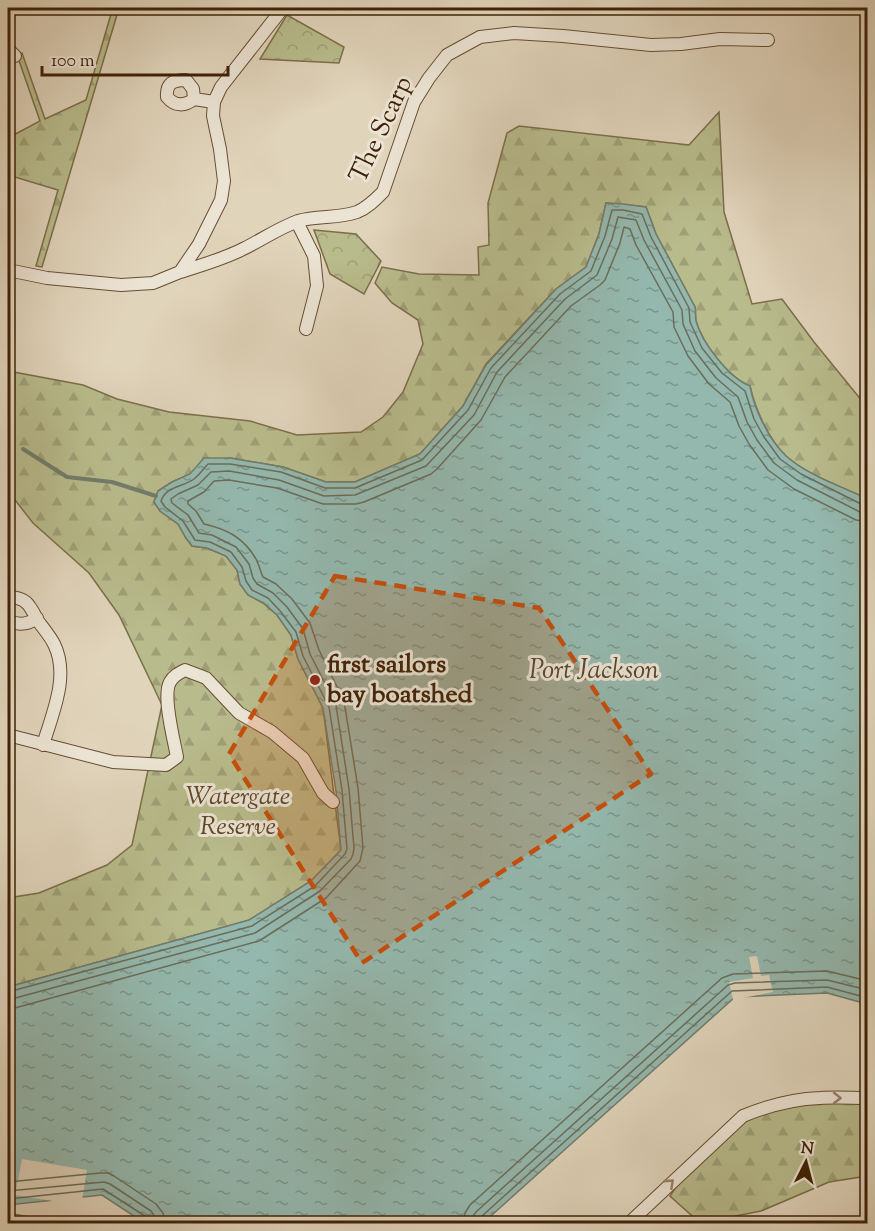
<svg xmlns="http://www.w3.org/2000/svg" width="875" height="1231" viewBox="0 0 875 1231" font-family="'Sorts Mill Goudy',serif">
<style>
.forest{fill:url(#forest-firs);stroke:#7c6e4a;stroke-width:1.5}
.park{fill:url(#park-crowns);stroke:#7c6e4a;stroke-width:1.5}
.water{fill:url(#water-ripples);stroke:#727c6b;stroke-width:1.5}
.pier{fill:#e0d4bb}
.lines{fill:none;stroke-linecap:round;stroke-linejoin:round}
.shore{stroke:#6a6d5a;stroke-width:1.5}
.stream{stroke:#727c6b;stroke-width:4}
.minor-casing{stroke:#674e34;stroke-width:14}
.minor{stroke:#ebe3d3;stroke-width:12}
.oneway{stroke:#95826d}
.marked{fill:#c64e0b;fill-opacity:0.2;stroke:#c64e0b;stroke-width:4.5;stroke-dasharray:12 8;stroke-linejoin:round}
.poi-dot{fill:#8f2418;stroke:#ebe3d3;stroke-width:2}
.labels{text-anchor:middle;dominant-baseline:central;stroke-width:6;stroke-linejoin:round;paint-order:stroke}
.street-label{font-size:26px;fill:#3f2207;stroke:#ebe3d3}
.poi-label{font-size:26px;font-weight:bold;fill:#3f2207;stroke:#ebe3d3;text-anchor:start}
.park-label{font-size:26px;font-style:italic;fill:#5d4828;stroke:#ebe3d3}
.water-label{font-size:27px;font-style:italic;fill:#544831;stroke:#ebe3d3}
</style>
<defs>
<pattern id="forest-firs" width="22" height="20" patternUnits="userSpaceOnUse" patternTransform="scale(1.5)"><rect width="22" height="20" fill="#b8bb8c"/><path d="M5 1l3.5 6h-7zM16 11l3.5 6h-7z" fill="#9fa077"/></pattern>
<pattern id="park-crowns" width="20" height="18" patternUnits="userSpaceOnUse" patternTransform="scale(1.5)"><rect width="20" height="18" fill="#b8bb8c"/><path d="M2 6a3 3 0 1 1 6 0M12 15a3 3 0 1 1 6 0" fill="none" stroke="#9fa077"/></pattern>
<pattern id="water-ripples" width="26" height="14" patternUnits="userSpaceOnUse" patternTransform="scale(1.5)"><rect width="26" height="14" fill="#94b8ae"/><path d="M2 4q2-2 4 0t4 0M15 11q2-2 4 0t4 0" fill="none" stroke="#7a958c"/></pattern>
</defs>
<rect width="100%" height="100%" fill="#e0d4bb"/>
<filter id="stains"><feTurbulence type="fractalNoise" baseFrequency=".00333" numOctaves="4"/><feColorMatrix values="0 0 0 0 .2 0 0 0 0 .09 0 0 0 0 .02 0 0 0 .5 -.17"/></filter>
<radialGradient id="worn" r=".72"><stop offset=".6" stop-color="#630" stop-opacity="0"/><stop offset="1" stop-color="#630" stop-opacity=".3"/></radialGradient>
<path class="forest" d="M105,8H119L42,267L36,266L58,190L8,175V138L40,121L17,55L22,53L45,119L86,100L111,14Z
M719,112L724,212L752,304L782,299L814,342L867,407V501L859,495C836,485 805,473 786,456C769,440 755,409 750,386C729,378 702,343 696,321C695,317 696,311 695,307L656,234L646,207L606,203L599,234L586,267L556,289L486,364L463,406L420,454L355,482H326L283,467L230,458L172,482L158,491L154,502L160,511L178,524L186,538L192,546L207,548L226,556L237,570L240,584L248,595L263,603L277,615L291,635L298,659L323,708L341,850L311,881L250,920L8,987V898L39,893L107,865L132,845L162,705L119,615L89,573L33,523L8,491V371L83,385L117,399L169,412L250,421L297,435L361,432L383,417L403,392L423,344L418,320L392,303L375,283L382,267L419,274L479,275L478,247L489,245L488,203L507,133L519,126L689,145Z
M820,1098H867V1176L829,1182L761,1211L700,1223L670,1196L693,1161L743,1116Z
M13,1214L63,1223H12Z"/>
<path class="park" d="M287,15L344,47L339,63L260,59Z
M314,230L356,234L381,261L364,294L330,274Z"/>
<path class="water" d="M606,203L623,204L646,207L656,234L695,307C696,312 695,317 696,321C702,343 729,378 750,386C754,409 769,440 786,456C806,474 835,484 859,495L867,501V1004L827,993L735,997L483,1223L146,1224L102,1195L8,1205V987L249,920L311,881L341,850L336,791L323,708L298,659L291,635L277,615L264,603L248,595L240,584L237,570L226,556L207,548L192,546L186,538L178,524L160,511L154,502L158,491L172,482L190,474L204,458H230L283,467L326,482H355L420,454L463,406L486,365L556,289L586,267L599,234Z"/>
<path class="pier" d="M757,956L761,976L769,975L773,992L733,1000L729,982L753,978L749,957Z
M22,1159L87,1170L82,1200L59,1202L15,1195Z"/>
<g class="lines">
<path class="shore" d="M8,992L252,926L315,886L345,854L347,849L342,790L329,707L303,656L296,632L281,612L268,598L252,590L246,581L242,567L231,552L210,542L195,540L183,521L165,507L161,501C166,486 183,487 194,479C199,475 203,469 208,464H230L281,472L325,488H355L422,460L468,410L491,368L560,294L591,271L605,236L612,210H623L642,214L651,237L689,308L690,322L702,348L722,373L745,391L754,419L764,437L780,459L801,474L863,505H868
M8,1000L255,933L320,891L351,859L353,854L354,848L349,789L336,705L310,654L303,629L287,607L273,593L257,584L253,578L249,564L236,547L212,535L199,533L188,515L172,503L171,499L178,494L198,485L211,472L229,471L279,480L324,496L355,495L426,466L474,415L497,372L565,299L597,275L612,239L618,217L636,220L644,240L682,310L683,324L695,351L716,378L738,397L747,422L757,440L774,463L797,480L860,512L868,513
M8,1009L15,1008L259,941L326,898L360,861L363,848L358,788L344,701L319,650L310,623L292,599L276,584L263,577C260,571 259,564 256,559C244,538 227,529 204,524L196,511L188,504V501L204,492L214,481L229,480L277,488L323,504H356L364,502L431,474L437,469L481,420L505,377L571,306L600,285L605,280L620,243L624,227L630,229L636,245L673,312L674,327L688,356L709,384L730,402L739,426L749,444L768,470L794,489L856,520L868,522
M8,1182L100,1173H108L114,1176L156,1204L163,1213L165,1224
M8,1191L104,1182L110,1184L151,1211L155,1217L156,1224
M8,1199L103,1189L145,1216L148,1219V1224
M463,1224L465,1213L470,1205L722,978L733,974L827,971L868,981
M472,1224L473,1216L477,1211L728,985L735,983L827,980L868,990
M479,1224L482,1216L732,991L827,987L868,998"/>
<path class="stream" d="M23,449L67,477L112,482L156,496"/>
<g class="minor-casing">
<path id="minor" d="M8,49L15,56
M194,99L193,89L186,80C173,80 166,83 167,97C175,107 185,106 194,99L214,102
M297,222L314,256L317,286L306,329
M8,270L47,278L121,285L153,283L180,272L199,244L221,200L224,181L220,149L213,116L214,102L221,87L283,8
M180,272C202,265 224,259 245,248C263,239 279,228 298,221C318,215 338,219 357,212C367,208 375,200 383,192L414,102L429,78L447,55L480,37L514,33L563,36L651,45L681,44L720,39L768,40
M8,597C27,597 30,606 38,621C43,628 50,636 54,644C70,676 52,714 43,745
M8,621C19,625 27,625 37,618
M8,735L113,762L166,765L177,757C174,740 162,696 170,682C173,676 179,673 185,670L206,678L239,713L272,732L303,758L323,793L333,802
M628,1224L743,1116C767,1106 794,1099 820,1098C836,1097 852,1098 868,1098"/>
</g>
<use href="#minor" class="minor"/>
</g>
<defs><path id="oneway-chevron" d="M-2-3.5L2.5 0L-2 3.5" fill="none" stroke-width="1.6" stroke-linecap="round" stroke-linejoin="round" transform="scale(1.5)"/></defs>
<g class="oneway">
<use href="#oneway-chevron" transform="translate(837 1098) rotate(1)"/>
<use href="#oneway-chevron" transform="translate(670 1183) rotate(-43)"/>
</g>
<path class="marked" d="M335,576L539,608L651,774L362,963L229,754Z"/>
<circle class="poi-dot" cx="315" cy="680" r="6"/>
<g class="labels">
<g class="street-label">
<text transform="translate(382 130) rotate(-65)">The Scarp</text>
</g>
<g class="poi-label">
<text x="327" y="665">first sailors<tspan x="327" dy="30">bay boatshed</tspan></text>
</g>
<g class="park-label">
<text x="238" y="797">Watergate<tspan x="238" dy="30">Reserve</tspan></text>
</g>
<g class="water-label">
<text x="594" y="671">Port Jackson</text>
</g>
</g>
<rect width="875" height="1231" fill="none" stroke="#e0d4bb" stroke-width="30"/>
<rect x="9" y="9" width="857" height="1213" fill="none" stroke="#3f2207" stroke-width="3"/>
<rect x="15" y="15" width="845" height="1201" fill="none" stroke="#3f2207" stroke-width="1.5"/>
<g transform="translate(806 1162) rotate(6)" stroke="#ebe3d3" stroke-width="4.5" paint-order="stroke">
<path d="M0-4.5L10 22L0 15L-10 22Z" fill="#3f2207"/>
<text y="-9" font-size="16" font-weight="bold" text-anchor="middle" fill="#3f2207">N</text>
</g>
<path d="M42 66v9h186v-9" fill="none" stroke="#3f2207" stroke-width="3"/>
<text x="51" y="66" font-size="18" fill="#3f2207" stroke="#ebe3d3" stroke-width="4.5" paint-order="stroke">100 m</text>
<rect width="100%" height="100%" filter="url(#stains)"/>
<rect width="100%" height="100%" fill="url(#worn)"/>
</svg>
